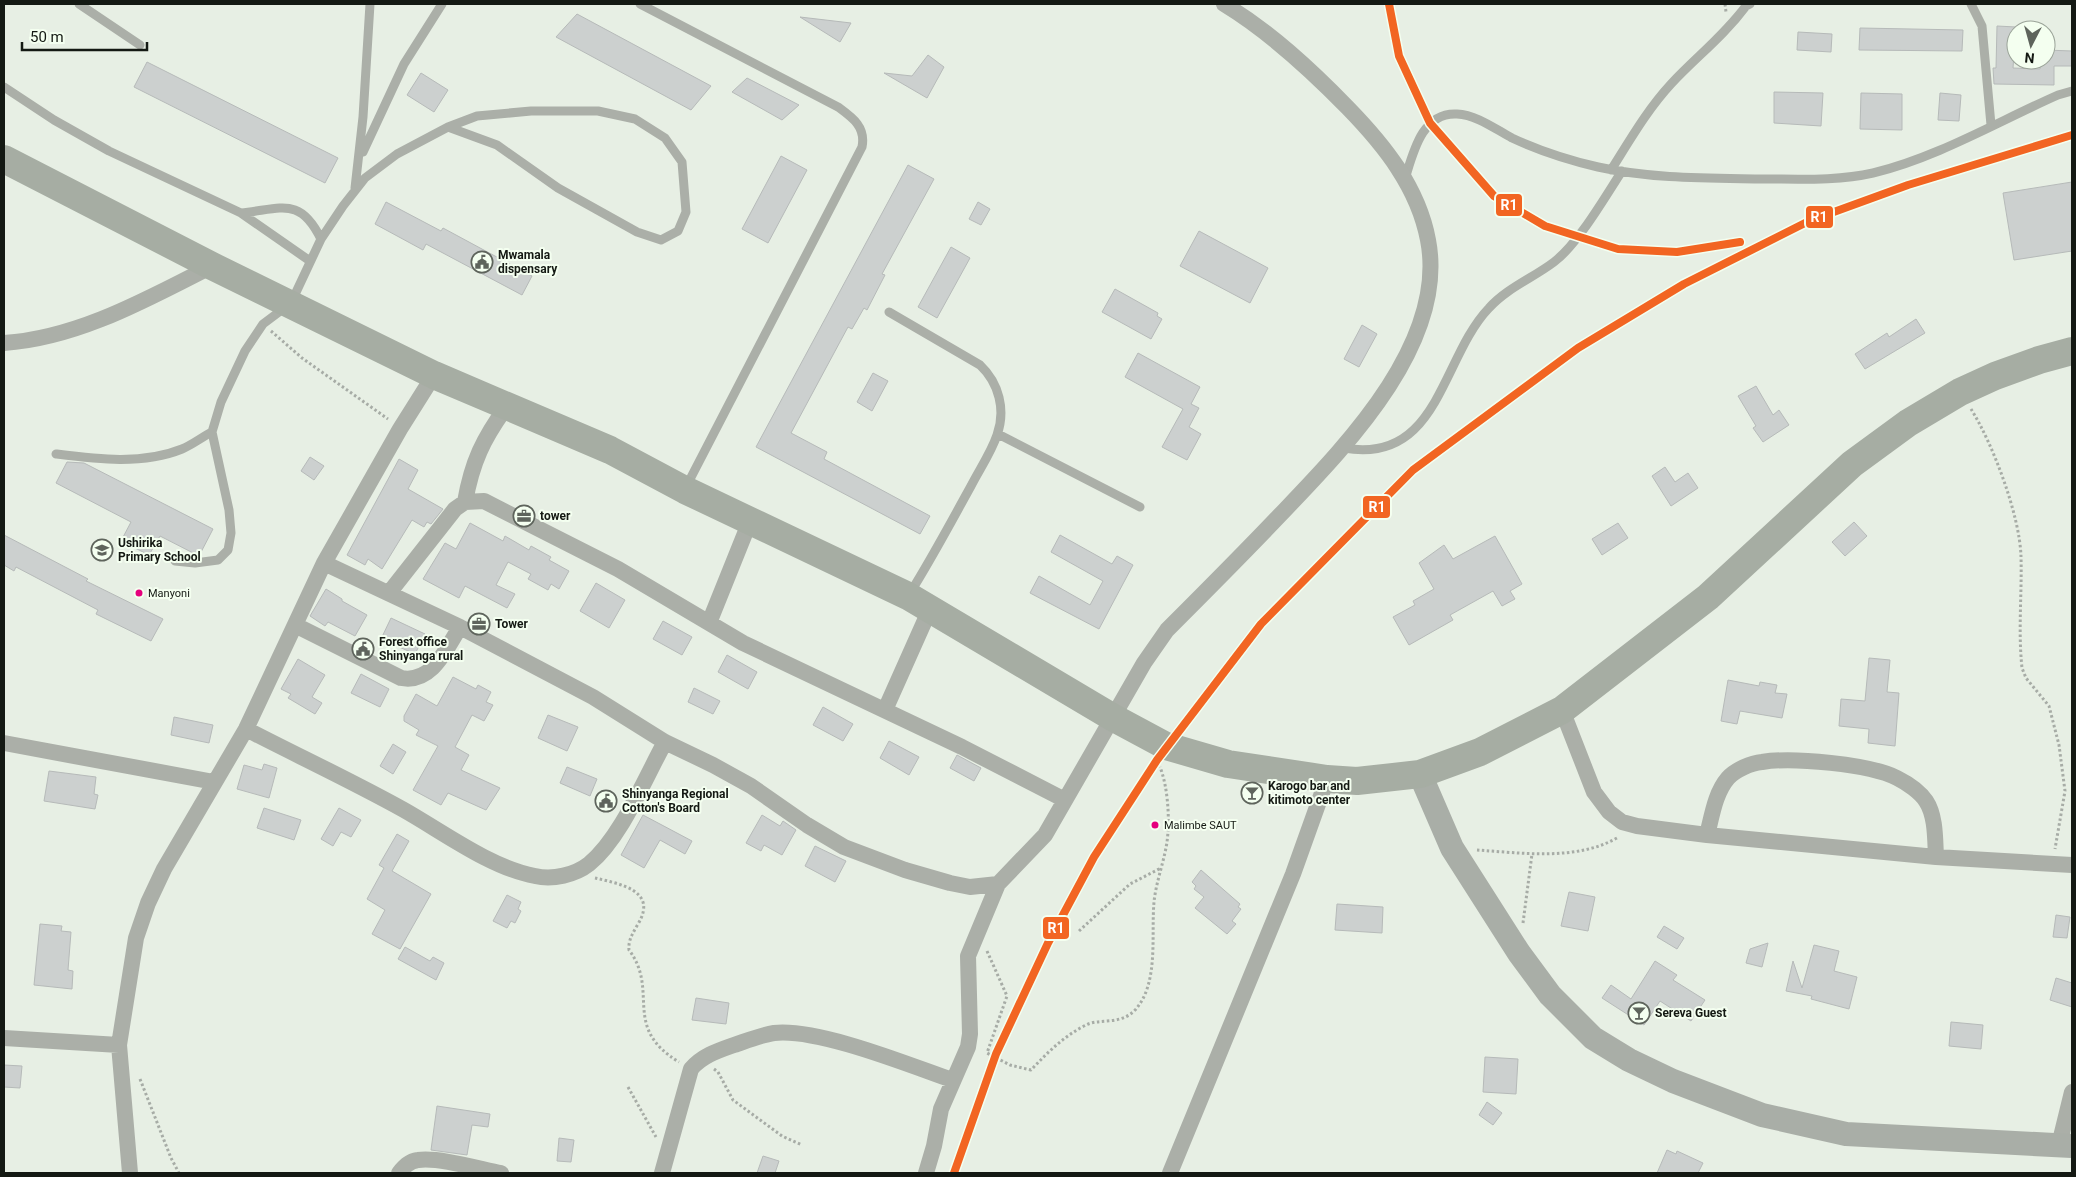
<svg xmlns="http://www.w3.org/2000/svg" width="2076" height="1177" viewBox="0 0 2076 1177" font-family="Roboto,sans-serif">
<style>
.building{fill:#ccd0cf;stroke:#b6bab9}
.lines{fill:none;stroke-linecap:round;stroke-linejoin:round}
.path{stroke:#a7aca6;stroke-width:3;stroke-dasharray:2.5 2.5;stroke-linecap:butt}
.lane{stroke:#abafa8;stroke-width:9}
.street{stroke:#abafa8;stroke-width:16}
.secondary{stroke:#a9aea7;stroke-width:24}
.highway{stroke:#a6ada3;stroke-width:28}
.rail-1-casing{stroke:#f4fff0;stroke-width:11}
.rail-1{stroke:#f26522;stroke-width:8}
.bus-dot{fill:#e5007d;stroke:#f4fff0;stroke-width:2}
.labels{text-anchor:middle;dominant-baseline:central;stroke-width:4;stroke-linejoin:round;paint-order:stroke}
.bus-label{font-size:11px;fill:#141913;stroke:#f4fff0;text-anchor:start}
.poi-label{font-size:12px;font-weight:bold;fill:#141913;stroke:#f4fff0;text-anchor:start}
.line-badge{stroke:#f4fff0;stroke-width:2}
.badge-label{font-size:14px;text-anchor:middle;font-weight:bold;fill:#fff}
</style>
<rect width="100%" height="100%" fill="#e7efe4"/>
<path class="building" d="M577,14L711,86L691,110L556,37Z
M800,17L851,23L840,42Z
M1997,26L2016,27L2013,68L2040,69V60H2046V50L2072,51V66H2054V85L1994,84L1993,68H1996Z
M1860,28L1963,30L1962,51L1859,50Z
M1798,32L1832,34L1831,52L1797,50Z
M928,55L944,67L927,98L884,73L912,76Z
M147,62L338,158L325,183L134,87Z
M421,73L448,90L434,112L407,95Z
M747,78L799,105L782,120L732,92Z
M1774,92L1823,93L1821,126L1774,123Z
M1861,93L1902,94V130L1860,129Z
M1940,93L1961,95L1959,121L1938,120Z
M781,156L807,170L768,243L742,229Z
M908,165L934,179L882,274L885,275L867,310L864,308L852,329L848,327L791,433L827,452L824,459L930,516L920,534L756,447Z
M2072,182V251L2014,260L2003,193Z
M386,202L441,231L443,228L532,276L522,295L426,244L423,250L375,224Z
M978,202L990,209L981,225L969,219Z
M1199,231L1268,268L1250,303L1180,266Z
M951,247L970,258L937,318L918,307Z
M1115,289L1158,313L1157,316L1162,319L1151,339L1102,312Z
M1916,319L1925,333L1865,369L1855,354L1887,333L1889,337Z
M1362,325L1377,334L1359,367L1344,359Z
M1138,353L1200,387L1191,404L1199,408L1189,427L1201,434L1187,460L1162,447L1183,409L1125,377Z
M873,373L888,381L872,411L857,402Z
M1756,386L1773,415L1779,410L1789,425L1763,442L1753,428L1756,426L1738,396Z
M310,457L324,466L314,480L301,471Z
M399,459L418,470L408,489L443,509L431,524L427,522L424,527L412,520L382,569L368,559L365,565L347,555Z
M67,462L84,463L213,529L199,556L160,536L149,555L121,541L131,522L56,483Z
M1665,467L1675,482L1688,473L1698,488L1671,506L1652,476Z
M1854,522L1867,536L1845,556L1832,542Z
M470,523L503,541L505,536L529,550L531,546L551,557L549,560L569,571L559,589L551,584L548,590L528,579L531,574L508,562L496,585L515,594L507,608L465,586L459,598L423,579L445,543L456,549Z
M1618,523L1628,538L1602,555L1592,539Z
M4,535L88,579L86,581L163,619L151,641L96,614L98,610L16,567L14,571L4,565Z
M1060,535L1112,564L1117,556L1133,565L1099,629L1030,593L1039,576L1090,605L1103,581L1051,552Z
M1495,536L1522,584L1510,591L1515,599L1502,606L1493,591L1450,615L1453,620L1409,645L1393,617L1415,605L1413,601L1434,589L1419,563L1444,545L1453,559Z
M596,583L625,600L609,628L580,611Z
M326,589L342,599V601L367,615L355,636L328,622L325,626L310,616Z
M391,618L425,634L415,654L381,639Z
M663,621L692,637L682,655L653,639Z
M727,655L757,672L748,689L718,672Z
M1869,658L1890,660L1887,692L1899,693L1895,746L1868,743L1869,729L1839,726L1841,699L1865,701Z
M298,659L325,675L312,697L322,703L315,714L288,698L291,694L281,689Z
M361,674L389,689L380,707L351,693Z
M453,677L476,689L478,685L491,692L486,702L493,705L484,721L472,715L455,747L469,755L461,770L500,788L486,810L448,793L441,805L413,790L438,746L416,735L419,730L404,721V716L416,694L437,706Z
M1728,680L1759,686L1760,682L1777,685L1775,693L1787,694L1782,718L1740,711L1737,724L1721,721Z
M694,688L720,701L713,714L688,702Z
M823,707L853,724L843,741L813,725Z
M548,715L578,727L567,751L538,738Z
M174,717L213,725L209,743L171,735Z
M889,741L919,757L909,775L880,758Z
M393,744L406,752L393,774L380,766Z
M957,755L981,768L974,781L950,768Z
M264,764L277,768L269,798L237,789L244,765L262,770Z
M567,767L597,779L590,796L560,783Z
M49,771L96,777L94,794L98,795L95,809L44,801Z
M264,808L301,820L294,840L257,828Z
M339,808L361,820L351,837L341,832L333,846L321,839Z
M643,815L692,841L685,854L660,840L644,868L621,855Z
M762,815L780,826L783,821L796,830L782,855L764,845L761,851L746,843Z
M397,834L409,841L392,871L431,894L400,949L372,934L385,910L367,899L384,868L379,865Z
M815,846L846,861L835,882L805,866Z
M1201,870L1240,904L1238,907L1241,909L1232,921L1236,924L1227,934L1195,908L1204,897L1194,889L1196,886L1192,882Z
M1569,892L1595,897L1588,931L1561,926Z
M507,895L521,902L518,909L521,911L515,923L511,921L507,928L493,921Z
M1337,904L1383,907L1382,933L1335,930Z
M2056,915L2070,917L2067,938L2053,937Z
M40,924L62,926L61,931L71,932L68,970L73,971L72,989L34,985Z
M1664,926L1684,938L1677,949L1657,937Z
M1768,943L1762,967L1746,963L1750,949Z
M1814,945L1839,951L1834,971L1857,977L1849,1009L1811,999L1812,996L1786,991L1793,961L1802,988Z
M405,947L430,961L433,957L444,963L436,980L398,959Z
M1655,961L1677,975L1673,980L1705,1000L1691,1021L1660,1001L1644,1025L1602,998L1611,985L1631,999Z
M2056,978L2072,983V1007L2050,1000Z
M696,998L729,1003L726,1024L692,1020Z
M1951,1022L1983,1025L1981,1049L1949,1046Z
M1485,1057L1518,1059L1516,1094L1483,1092Z
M4,1065L22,1066L20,1088L4,1087Z
M1487,1102L1502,1113L1493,1125L1479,1115Z
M437,1106L490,1114L488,1127L472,1125L467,1155L431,1150Z
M559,1138L574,1140L571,1162L557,1161Z
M1667,1150L1676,1154L1677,1151L1703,1163L1698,1173H1657Z
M763,1156L779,1161L775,1173H757Z"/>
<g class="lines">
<path class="path" d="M1725,4L1726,12
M271,331L302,358L388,419
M1971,409C1993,444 2020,516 2021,557C2022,594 2018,631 2022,668L2026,678L2049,706L2059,745L2065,791L2055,849
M1477,850C1522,853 1576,861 1617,838
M595,878C621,884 658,891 638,924C633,933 628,940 629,950C660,991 621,1027 679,1062
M1523,923L1532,854
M1079,931L1130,884L1161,868
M987,951L1007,996L987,1053L1010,1065L1031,1070C1048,1052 1064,1036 1086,1025C1099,1018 1121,1026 1136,1009C1159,982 1151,935 1154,902C1156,882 1164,862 1167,842C1170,820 1168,787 1160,767
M714,1069L718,1072L733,1100L782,1136L802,1145
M140,1079L171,1158L179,1173
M628,1087L656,1137"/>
<path class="lane" d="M79,4L140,45
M640,4L838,107C853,118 866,127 862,147L686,487
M1971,4L1982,26L1991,125
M4,87L54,120L109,151L241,213L310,261
M363,152L404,64L442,4
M1611,170C1630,140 1647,110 1671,84C1696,57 1723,37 1746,6L1750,4
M1405,179C1413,153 1422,112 1457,114C1477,115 1495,129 1512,138C1540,151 1568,160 1598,167C1652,179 1709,178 1764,179C1799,179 1838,181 1873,173C1936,158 1999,121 2058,95L2072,91
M355,188L363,117L370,4
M241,213C282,209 300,196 321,239
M889,312L980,365C999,383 1006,410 997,435C991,453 979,470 971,486C951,522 932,558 910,593
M998,434L1140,507
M1344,448C1439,465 1441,358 1489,308C1507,288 1533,278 1554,262C1578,244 1605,197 1622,171
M56,454C96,459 143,465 182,449C192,445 202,437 212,432
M175,561L195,563L218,560L228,550L231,533L229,510L212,432L221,402L245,351L263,324L291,303L321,239L343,206L365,178L397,154L448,127L477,116L531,111H598L635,119L665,138L682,162L686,212L678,231L661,240L637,232L558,188L497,145L448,127"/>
<path class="street" d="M4,343C78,338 147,299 212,266
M465,502C472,462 483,439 507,406
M324,563L460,627L593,697L665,742L713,765L751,786L807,825L844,847L905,870L950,883L970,887L998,884L1045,835L1144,663L1167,630C1205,592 1243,554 1280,515C1345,447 1448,343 1428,240C1418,187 1384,145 1348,108C1310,69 1270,32 1224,4
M389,593L455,509L465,502L484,501L618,569L743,643L962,747L1065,800
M709,623L750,521
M295,625L401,678C432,684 446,649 460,627
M885,710L930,609
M1562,710L1594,792L1609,812L1622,822L1637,826L1707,835L1936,857L2072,865
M246,729C298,756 352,781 404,810C443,832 491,868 535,876C553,880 575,875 589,864C621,838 645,778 665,742
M4,743L214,782
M1707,835C1712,816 1715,793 1728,778C1735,770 1751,763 1762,762C1792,757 1870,764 1897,778C1907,783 1920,792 1926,801C1936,816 1935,840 1936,857
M4,1038L119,1045
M2059,1145L2072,1092
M130,1173L119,1045L136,938L148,903L164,869L246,729L324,563L400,429L434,375
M399,1173C404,1167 409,1161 418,1160C439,1157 480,1169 501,1173
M662,1173L691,1069C702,1056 717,1051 734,1045C746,1041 761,1035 774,1033C818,1028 909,1065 952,1080
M926,1173L934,1146L941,1109L968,1047L970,1034L968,956L998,884
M1170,1173L1293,874L1327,779"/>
<path class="secondary" d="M1420,774L1452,848L1519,953L1550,995L1593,1038L1629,1060L1673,1081L1762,1115L1846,1134L2072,1146"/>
<path class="highway" d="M4,159L212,266L434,375L610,450L685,490L908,596L1112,717L1166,746L1228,764L1327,779L1357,781L1420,774L1480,752L1562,710L1708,597L1852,464L1908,423L1960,392L1995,376L2039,360L2072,351"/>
<g class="rail-1-casing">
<path id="rail-1" d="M1389,4L1399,56L1430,123L1494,196L1545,226L1618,249L1677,252L1740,242
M954,1173L996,1054L1048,943L1094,857L1157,760L1261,624L1413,470L1578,348L1684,284L1809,221L1908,185L2072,135"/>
</g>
<use href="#rail-1" class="rail-1"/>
</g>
<defs>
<g id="civic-ring" transform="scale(1.125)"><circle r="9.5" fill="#f4fff0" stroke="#5e645c" stroke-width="1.5"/><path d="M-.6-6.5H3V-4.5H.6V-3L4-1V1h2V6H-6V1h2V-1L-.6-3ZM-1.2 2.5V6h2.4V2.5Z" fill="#5e645c"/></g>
<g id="office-ring" transform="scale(1.125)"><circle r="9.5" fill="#f4fff0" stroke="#5e645c" stroke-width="1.5"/><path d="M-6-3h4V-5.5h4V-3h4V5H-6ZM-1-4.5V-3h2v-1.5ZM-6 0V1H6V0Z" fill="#5e645c"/></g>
<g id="school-ring" transform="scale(1.125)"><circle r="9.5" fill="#f4fff0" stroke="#5e645c" stroke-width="1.5"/><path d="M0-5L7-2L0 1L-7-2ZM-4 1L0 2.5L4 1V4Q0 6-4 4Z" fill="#5e645c"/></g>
<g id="bar-ring" transform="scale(1.125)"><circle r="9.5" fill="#f4fff0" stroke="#5e645c" stroke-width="1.5"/><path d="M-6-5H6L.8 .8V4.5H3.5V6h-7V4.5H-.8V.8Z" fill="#5e645c"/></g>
</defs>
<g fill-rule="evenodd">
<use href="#civic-ring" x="482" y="262"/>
<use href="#office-ring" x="524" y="516"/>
<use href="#school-ring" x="102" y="550"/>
<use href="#office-ring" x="479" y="624"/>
<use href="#civic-ring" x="363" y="649"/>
<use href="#bar-ring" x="1252" y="793"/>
<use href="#civic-ring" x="606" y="801"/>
<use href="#bar-ring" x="1639" y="1013"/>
</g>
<g class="bus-dot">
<circle cx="139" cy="593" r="4.5"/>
<circle cx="1155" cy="825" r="4.5"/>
</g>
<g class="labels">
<g class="bus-label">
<text x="148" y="593">Manyoni</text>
<text x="1164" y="825">Malimbe SAUT</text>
</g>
<g class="poi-label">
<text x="498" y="255">Mwamala<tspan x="498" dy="14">dispensary</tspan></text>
<text x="540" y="516">tower</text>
<text x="118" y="543">Ushirika<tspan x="118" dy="14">Primary School</tspan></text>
<text x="495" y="624">Tower</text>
<text x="379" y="642">Forest office<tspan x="379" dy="14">Shinyanga rural</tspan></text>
<text x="1268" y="786">Karogo bar and<tspan x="1268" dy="14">kitimoto center</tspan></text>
<text x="622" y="794">Shinyanga Regional<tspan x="622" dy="14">Cotton's Board</tspan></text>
<text x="1655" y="1013">Sereva Guest</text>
</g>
</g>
<g class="line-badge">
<rect x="1495" y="193" width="28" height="24" rx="5" fill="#f26522"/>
<rect x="1805" y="205" width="29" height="24" rx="5" fill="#f26522"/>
<rect x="1362" y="495" width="29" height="24" rx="5" fill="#f26522"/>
<rect x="1042" y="916" width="28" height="24" rx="5" fill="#f26522"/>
</g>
<g class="badge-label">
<text x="1509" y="210">R1</text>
<text x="1819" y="222">R1</text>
<text x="1377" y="512">R1</text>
<text x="1056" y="933">R1</text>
</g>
<rect width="2076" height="1177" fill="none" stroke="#141913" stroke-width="10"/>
<g transform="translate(2031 45) rotate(186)"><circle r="24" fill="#f4fff0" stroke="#9aa398"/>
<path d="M0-4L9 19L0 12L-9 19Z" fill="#5e645c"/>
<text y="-8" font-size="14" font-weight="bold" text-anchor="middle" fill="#141913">N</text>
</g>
<path d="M22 42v8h125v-8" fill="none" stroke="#141913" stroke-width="2.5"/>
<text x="30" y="42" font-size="15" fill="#141913" stroke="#f4fff0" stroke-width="4" paint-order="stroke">50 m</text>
</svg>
